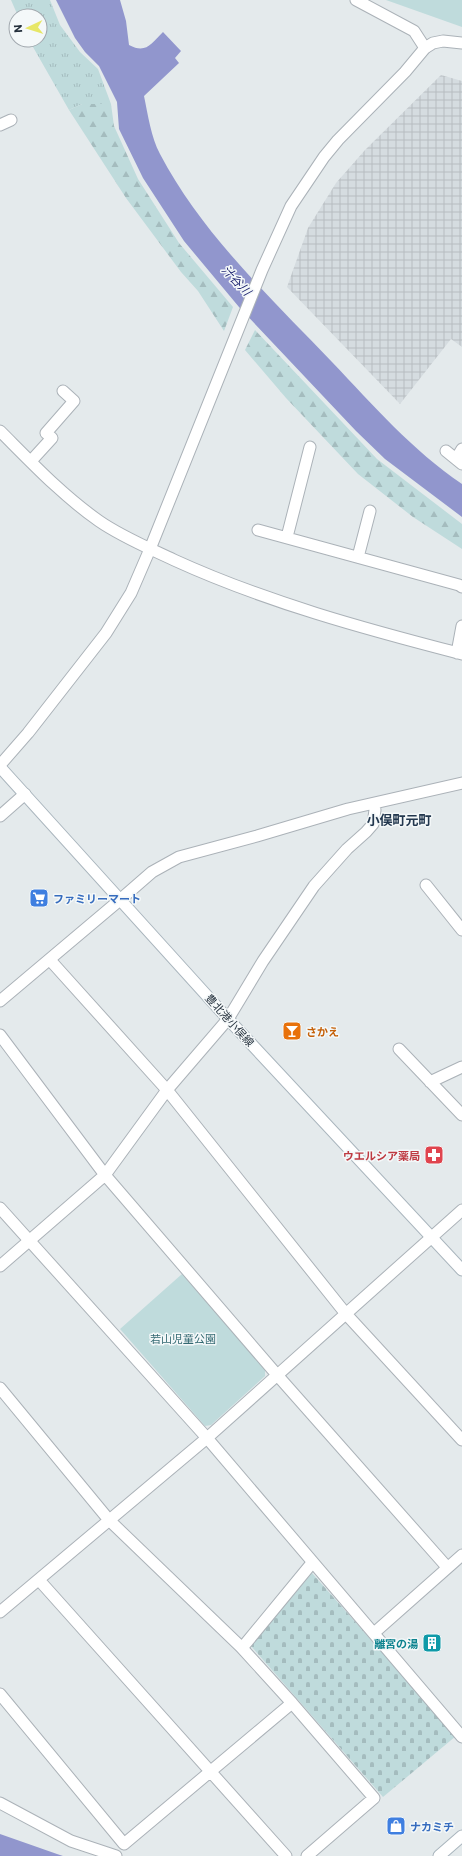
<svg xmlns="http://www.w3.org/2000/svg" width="462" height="1856" viewBox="0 0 462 1856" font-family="Commissioner,'Noto Sans JP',sans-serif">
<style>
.industrial{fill:url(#industrial-grid)}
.grass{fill:url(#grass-tufts)}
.forest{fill:url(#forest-firs)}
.cemetery{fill:url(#cemetery-stones)}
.park{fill:#bfdbdc}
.water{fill:#9196cd}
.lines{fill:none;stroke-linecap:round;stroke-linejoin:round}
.minor-casing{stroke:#abb2b8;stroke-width:13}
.tertiary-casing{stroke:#abb2b8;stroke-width:13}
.secondary-casing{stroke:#a9b5bd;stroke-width:13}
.minor{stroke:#fff;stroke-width:11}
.tertiary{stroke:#fff;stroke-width:11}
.secondary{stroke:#fff;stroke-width:11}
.labels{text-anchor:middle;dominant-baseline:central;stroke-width:3;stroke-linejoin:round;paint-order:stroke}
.shop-label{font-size:11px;font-weight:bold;fill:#366cbe;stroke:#f4f8f9;text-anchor:start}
.street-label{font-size:11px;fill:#25313d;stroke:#f4f8f9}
.food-label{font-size:11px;font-weight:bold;fill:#c56008;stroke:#f4f8f9;text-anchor:start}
.health-label{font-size:11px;font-weight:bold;fill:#be3a42;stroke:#f4f8f9;text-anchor:end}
.park-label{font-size:11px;fill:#326871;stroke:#f4f8f9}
.culture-label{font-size:11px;font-weight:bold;fill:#0d838f;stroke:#f4f8f9;text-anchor:end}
.water-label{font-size:12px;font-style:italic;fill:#232974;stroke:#f4f8f9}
.quarter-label{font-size:13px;font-weight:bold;fill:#22374e;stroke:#f4f8f9}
</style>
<defs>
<pattern id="industrial-grid" width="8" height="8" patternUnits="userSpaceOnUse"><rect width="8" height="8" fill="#d5dce0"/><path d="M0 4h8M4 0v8" fill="none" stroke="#b7bdc1"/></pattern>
<pattern id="grass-tufts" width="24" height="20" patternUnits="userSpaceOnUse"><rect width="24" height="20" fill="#bfdbdc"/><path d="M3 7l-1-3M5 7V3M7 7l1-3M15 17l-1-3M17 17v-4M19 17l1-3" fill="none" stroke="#a4bcbe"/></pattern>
<pattern id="forest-firs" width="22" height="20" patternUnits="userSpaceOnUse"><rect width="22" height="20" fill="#bfdbdc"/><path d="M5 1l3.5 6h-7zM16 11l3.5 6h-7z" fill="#a4bcbe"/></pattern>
<pattern id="cemetery-stones" width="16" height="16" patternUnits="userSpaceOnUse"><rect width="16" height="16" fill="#bfdbdc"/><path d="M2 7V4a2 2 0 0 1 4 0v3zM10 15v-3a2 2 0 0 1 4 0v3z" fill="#a4bcbe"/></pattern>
</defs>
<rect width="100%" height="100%" fill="#e4eaec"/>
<path class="industrial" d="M441,75L462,81V347L451,339L400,404L287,287L308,228L336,183L365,150Z"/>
<path class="grass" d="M11,0H50L60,25L80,52L98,69L111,104H82L69,110L29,40H40V16H18Z"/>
<path class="forest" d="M82,104H111L114,126L138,179L179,243L233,307L224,331L198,291L181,272L126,198L69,110Z
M255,330L377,459L462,524V549L413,517L358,474L286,398L245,350Z"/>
<path class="cemetery" d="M312,1573L456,1736L383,1797L251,1646Z"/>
<path class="park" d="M386,0H462V27Z
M182,1274L265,1370V1376L211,1425L205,1426L120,1329Z"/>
<path class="water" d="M56,0H120L126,21L129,45C146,54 151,44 163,32L181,51L175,58L179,63L144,96C148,115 151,137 160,154C202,234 270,297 332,362C373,405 412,450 462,484V517L385,459L356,431L239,307L184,241L143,178L119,129L117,102L99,66L85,52L75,38Z
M0,1834L57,1854L63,1856H0Z"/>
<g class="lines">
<g class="minor-casing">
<path id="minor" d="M356,0L414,31L425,48
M0,125L11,120
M0,431C32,463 62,495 99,521C122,537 149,548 174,560C266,602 365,629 462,654
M446,451L462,464
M456,459L462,449
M31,461L52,438L46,433L74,401L63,391
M258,530L459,585L462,587
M287,537L310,447
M358,557L370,511
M457,653L462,626
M0,816L25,794
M426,885L462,930
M121,899L152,872L179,857L257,836L348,809L462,783
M50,960L167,1090L346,1314L462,1440
M0,1035L105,1175L278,1376L447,1567
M399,1049L462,1115
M430,1082L462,1067
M0,1266L105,1175L167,1090L228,1019L263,961L314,886L347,849L366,832L373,824L375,810L374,804
M0,1388L109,1520L241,1647L292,1703L124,1844L0,1694
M39,1580L286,1856
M0,1612L207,1438L462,1210
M374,1633L462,1555
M242,1648L312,1563
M292,1703L374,1798L307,1856
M0,1803L71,1841L116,1856"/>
</g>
<g class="tertiary-casing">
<path id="tertiary" d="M0,765L28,733L106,633L131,593L150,549L262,270L291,206L324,157L338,140L405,72L425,48L433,43L443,41L462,43
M0,1001L121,899
M0,1208L207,1438L462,1737"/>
</g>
<g class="secondary-casing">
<path id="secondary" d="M0,767L228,1019L462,1270
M439,1856L462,1836"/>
</g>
<use href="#minor" class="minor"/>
<use href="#tertiary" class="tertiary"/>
<use href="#secondary" class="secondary"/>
</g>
<defs>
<g id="supermarket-square" transform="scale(1)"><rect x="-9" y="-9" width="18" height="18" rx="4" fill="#3f7fe0" stroke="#f4f8f9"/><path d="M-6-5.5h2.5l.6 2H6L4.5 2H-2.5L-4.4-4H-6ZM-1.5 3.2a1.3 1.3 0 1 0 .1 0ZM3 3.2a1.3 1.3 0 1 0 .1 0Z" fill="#fff"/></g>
<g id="bar-square" transform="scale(1)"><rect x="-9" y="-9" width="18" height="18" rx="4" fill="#e8710a" stroke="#f4f8f9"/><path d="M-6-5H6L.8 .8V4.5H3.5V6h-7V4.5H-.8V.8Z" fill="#fff"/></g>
<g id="pharmacy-square" transform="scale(1)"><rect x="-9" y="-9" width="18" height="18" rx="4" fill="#e0444e" stroke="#f4f8f9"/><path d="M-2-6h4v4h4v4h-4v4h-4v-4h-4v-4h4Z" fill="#fff"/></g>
<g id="building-square" transform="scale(1)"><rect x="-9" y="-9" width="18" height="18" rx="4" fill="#0f9aa8" stroke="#f4f8f9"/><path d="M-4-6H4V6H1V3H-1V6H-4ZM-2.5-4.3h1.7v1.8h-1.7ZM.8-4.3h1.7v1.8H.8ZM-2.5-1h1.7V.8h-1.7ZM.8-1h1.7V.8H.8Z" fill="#fff"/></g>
<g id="shop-square" transform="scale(1)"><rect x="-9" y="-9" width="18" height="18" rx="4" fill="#3f7fe0" stroke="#f4f8f9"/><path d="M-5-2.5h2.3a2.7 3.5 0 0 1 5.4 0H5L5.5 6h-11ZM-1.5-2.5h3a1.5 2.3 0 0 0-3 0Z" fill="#fff"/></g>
</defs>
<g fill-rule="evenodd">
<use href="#supermarket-square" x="39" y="898"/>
<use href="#bar-square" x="292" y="1031"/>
<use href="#pharmacy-square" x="434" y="1155"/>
<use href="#building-square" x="432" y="1643"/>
<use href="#shop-square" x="396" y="1826"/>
</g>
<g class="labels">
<g class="shop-label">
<text x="53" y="898">ファミリーマート</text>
<text x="410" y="1826">ナカミチ</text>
</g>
<g class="street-label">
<text transform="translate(230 1020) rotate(48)">豊北港小俣線</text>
</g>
<g class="food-label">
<text x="306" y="1031">さかえ</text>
</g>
<g class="health-label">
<text x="420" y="1155">ウエルシア薬局</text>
</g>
<g class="park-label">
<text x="183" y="1338">若山児童公園</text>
</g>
<g class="culture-label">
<text x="418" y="1643">離宮の湯</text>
</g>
<g class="water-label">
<text transform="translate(237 280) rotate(47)">汁谷川</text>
</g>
<g class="quarter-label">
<text x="399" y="820">小俣町元町</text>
</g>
</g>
<g transform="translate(28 28) rotate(266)"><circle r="19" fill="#f4f8f9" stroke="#a1a8ae"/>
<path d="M0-3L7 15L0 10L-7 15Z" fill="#e7e767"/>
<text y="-6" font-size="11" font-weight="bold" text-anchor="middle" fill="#25313d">N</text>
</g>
</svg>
